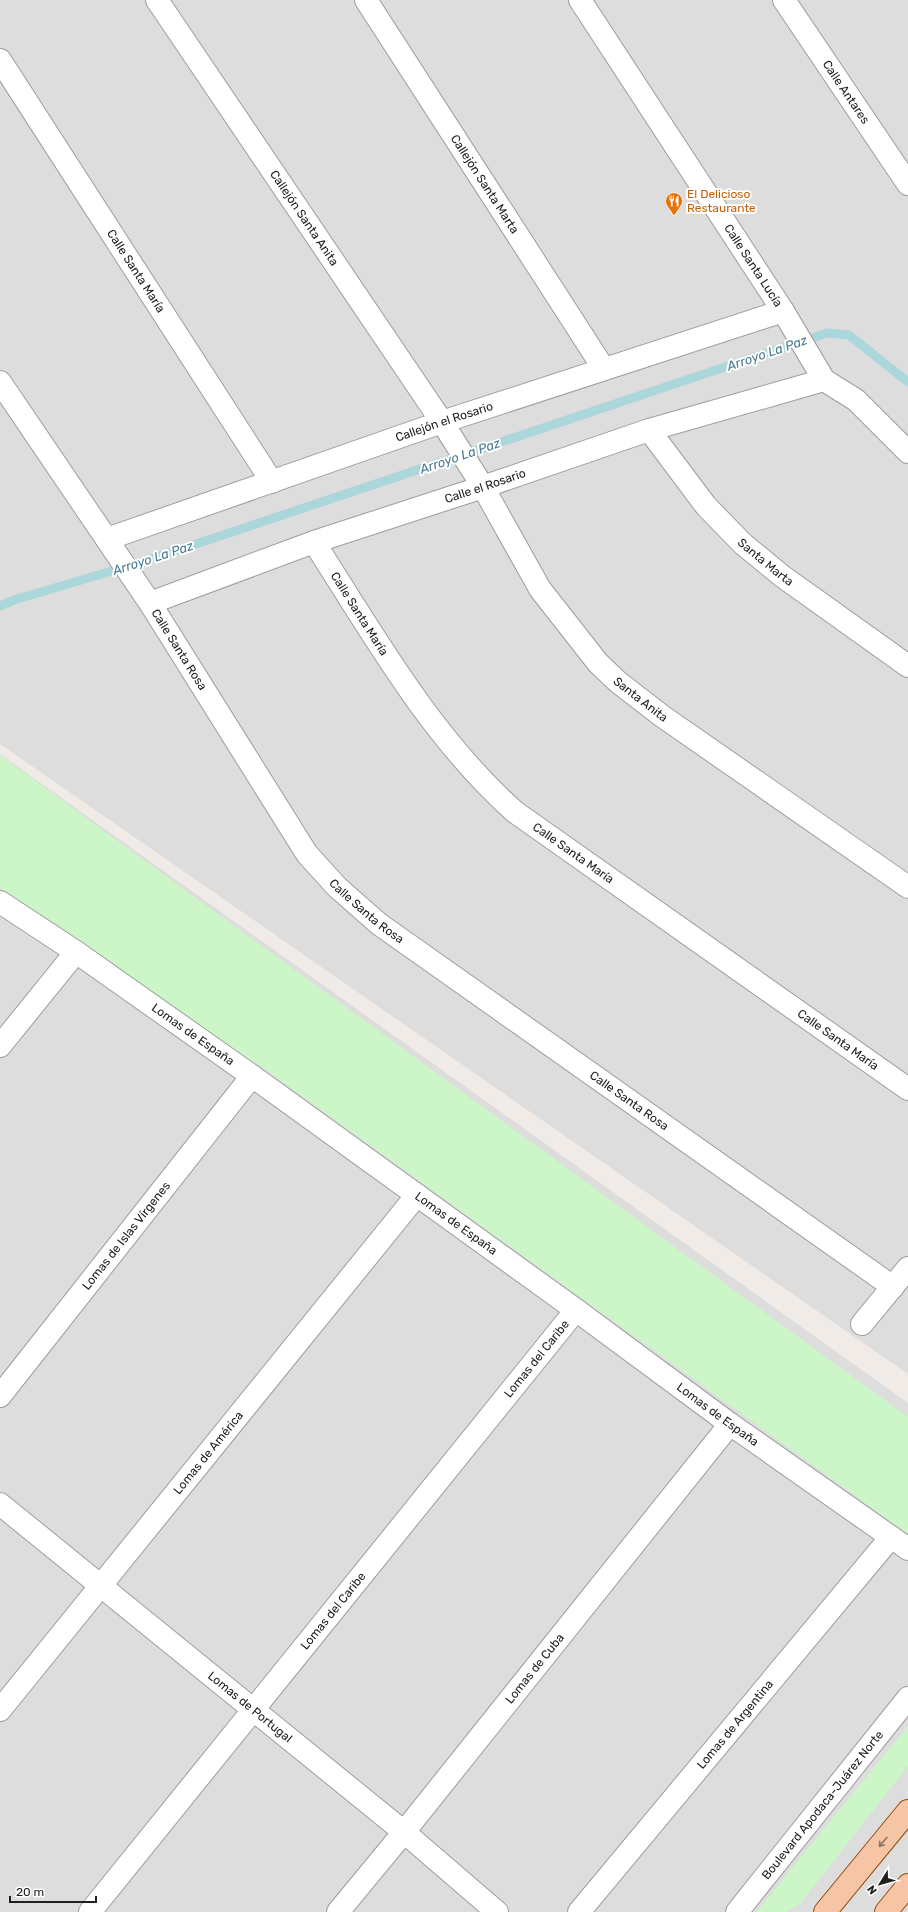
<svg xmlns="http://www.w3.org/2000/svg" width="908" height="1912" viewBox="0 0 908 1912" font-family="Rubik,sans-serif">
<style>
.residential{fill:#dedddd}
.park{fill:#ccf6c8}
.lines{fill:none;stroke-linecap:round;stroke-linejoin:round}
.stream{stroke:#abd7da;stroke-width:9}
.minor-casing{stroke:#9d9d9d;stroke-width:24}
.major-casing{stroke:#904d0b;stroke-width:24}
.minor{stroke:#fff;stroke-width:22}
.major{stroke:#f5c5a6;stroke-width:22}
.oneway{stroke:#8a7263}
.labels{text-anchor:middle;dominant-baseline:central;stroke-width:4;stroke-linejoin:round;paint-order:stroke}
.street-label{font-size:12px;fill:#202020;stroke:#fff}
.food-label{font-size:12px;fill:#c56008;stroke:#fff;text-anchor:start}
.water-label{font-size:13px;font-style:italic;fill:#497a92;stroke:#fff}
</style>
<rect width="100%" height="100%" fill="#f0ebe7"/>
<path class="residential" d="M0,0H908V1374L0,744Z
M0,754L908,1403V1912H0Z"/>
<path class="park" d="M0,755L908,1417V1534L270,1073L0,888Z
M908,1726V1766L800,1904L785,1912H756Z"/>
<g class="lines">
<path class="stream" d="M0,606L14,600L142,562L827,333L849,335L908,382"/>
<g class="minor-casing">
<g id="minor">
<path id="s1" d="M157,0L442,422L483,487L540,589L598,663L618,682L662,716L908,887"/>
<path id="s2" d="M366,0L604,369"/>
<path id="s3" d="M580,0L783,311L824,380L856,400L908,452"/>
<path id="s4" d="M784,0L908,184"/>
<path id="s5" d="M0,60L272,482"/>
<path id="s6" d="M0,382L150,603L307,854L337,887L379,924L893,1287"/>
<path id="s7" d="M649,430L706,506L743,544L782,576L908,666"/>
<path id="s8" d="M107,539L442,422L783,311"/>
<path id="s9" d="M314,542C374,636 431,737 515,812L908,1089"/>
<path id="s10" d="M150,603L314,542L483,487L649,430L824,380"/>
<path id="s11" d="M0,902L76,952L252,1076L576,1310L730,1424L908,1549"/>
<path d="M0,1046L76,952"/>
<path d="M862,1324L908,1268"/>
<path id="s12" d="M0,1396L252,1076"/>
<path id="s13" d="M0,1504L404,1832L497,1912"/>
<path id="s14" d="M0,1710L417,1195"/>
<path id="s15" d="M90,1912L576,1310"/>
<path id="s16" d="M338,1912L404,1832L730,1424"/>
<path id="s17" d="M579,1912L891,1537"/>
<path id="s18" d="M737,1912L908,1698"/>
</g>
</g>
<g class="major-casing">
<path id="major" d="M825,1912L908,1811
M886,1912L908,1885"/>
</g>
<use href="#minor" class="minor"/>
<use href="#major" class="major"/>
</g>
<defs><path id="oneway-shaft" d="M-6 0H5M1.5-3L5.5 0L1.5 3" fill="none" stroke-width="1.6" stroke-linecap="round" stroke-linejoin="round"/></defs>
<use class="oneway" href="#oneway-shaft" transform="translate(883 1842) rotate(130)"/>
<defs>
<g id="restaurant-pin" transform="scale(0.9)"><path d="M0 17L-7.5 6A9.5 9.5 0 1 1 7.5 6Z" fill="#e8710a" stroke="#fff"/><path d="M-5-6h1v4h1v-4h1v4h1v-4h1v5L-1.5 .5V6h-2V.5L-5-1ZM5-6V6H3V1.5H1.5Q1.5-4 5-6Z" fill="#fff"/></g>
</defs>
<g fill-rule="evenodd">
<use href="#restaurant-pin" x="674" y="201"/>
</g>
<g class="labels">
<g class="street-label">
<text stroke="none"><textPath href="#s4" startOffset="111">Calle Antares</textPath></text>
<text stroke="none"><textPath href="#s2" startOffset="219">Callejón Santa Marta</textPath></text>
<text stroke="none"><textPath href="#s1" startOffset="263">Callejón Santa Anita</textPath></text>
<text stroke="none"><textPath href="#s3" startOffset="317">Calle Santa Lucía</textPath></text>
<text stroke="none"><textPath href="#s5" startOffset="251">Calle Santa María</textPath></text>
<text stroke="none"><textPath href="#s8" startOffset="357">Callejón el Rosario</textPath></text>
<text stroke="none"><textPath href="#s10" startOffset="355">Calle el Rosario</textPath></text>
<text stroke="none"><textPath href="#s7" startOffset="177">Santa Marta</textPath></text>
<text stroke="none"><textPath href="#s9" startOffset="85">Calle Santa María</textPath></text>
<text stroke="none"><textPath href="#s6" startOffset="322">Calle Santa Rosa</textPath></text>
<text stroke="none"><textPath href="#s1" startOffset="853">Santa Anita</textPath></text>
<text stroke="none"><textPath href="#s9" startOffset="409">Calle Santa María</textPath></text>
<text stroke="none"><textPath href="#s6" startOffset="646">Calle Santa Rosa</textPath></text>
<text stroke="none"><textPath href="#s11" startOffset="234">Lomas de España</textPath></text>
<text stroke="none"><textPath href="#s9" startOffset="733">Calle Santa María</textPath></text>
<text stroke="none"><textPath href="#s6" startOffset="970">Calle Santa Rosa</textPath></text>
<text stroke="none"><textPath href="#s11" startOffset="558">Lomas de España</textPath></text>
<text stroke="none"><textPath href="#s12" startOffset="204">Lomas de Islas Vírgenes</textPath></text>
<text stroke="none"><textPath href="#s15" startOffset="711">Lomas del Caribe</textPath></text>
<text stroke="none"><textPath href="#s11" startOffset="882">Lomas de España</textPath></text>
<text stroke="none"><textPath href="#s14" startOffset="331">Lomas de América</textPath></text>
<text stroke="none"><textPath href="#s15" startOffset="387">Lomas del Caribe</textPath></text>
<text stroke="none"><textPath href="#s16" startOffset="313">Lomas de Cuba</textPath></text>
<text stroke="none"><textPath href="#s13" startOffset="322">Lomas de Portugal</textPath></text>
<text stroke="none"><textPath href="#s17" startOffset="244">Lomas de Argentina</textPath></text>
<text stroke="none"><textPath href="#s18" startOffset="137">Boulevard Apodaca-Juárez Norte</textPath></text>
</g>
<g class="food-label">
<text x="687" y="194">El Delicioso<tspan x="687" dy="14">Restaurante</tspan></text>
</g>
<g class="water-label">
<text transform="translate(767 353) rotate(-19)">Arroyo La Paz</text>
<text transform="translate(460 456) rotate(-19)">Arroyo La Paz</text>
<text transform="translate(153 558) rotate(-18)">Arroyo La Paz</text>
</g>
</g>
<g transform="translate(880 1884) rotate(233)" stroke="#ffffff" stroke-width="3" paint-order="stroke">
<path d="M0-3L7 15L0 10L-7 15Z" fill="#202020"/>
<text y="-6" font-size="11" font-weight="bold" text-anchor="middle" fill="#202020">N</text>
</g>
<path d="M10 1896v6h86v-6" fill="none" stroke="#202020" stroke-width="2"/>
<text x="16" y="1896" font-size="12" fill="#202020" stroke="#ffffff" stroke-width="3" paint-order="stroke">20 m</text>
</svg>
